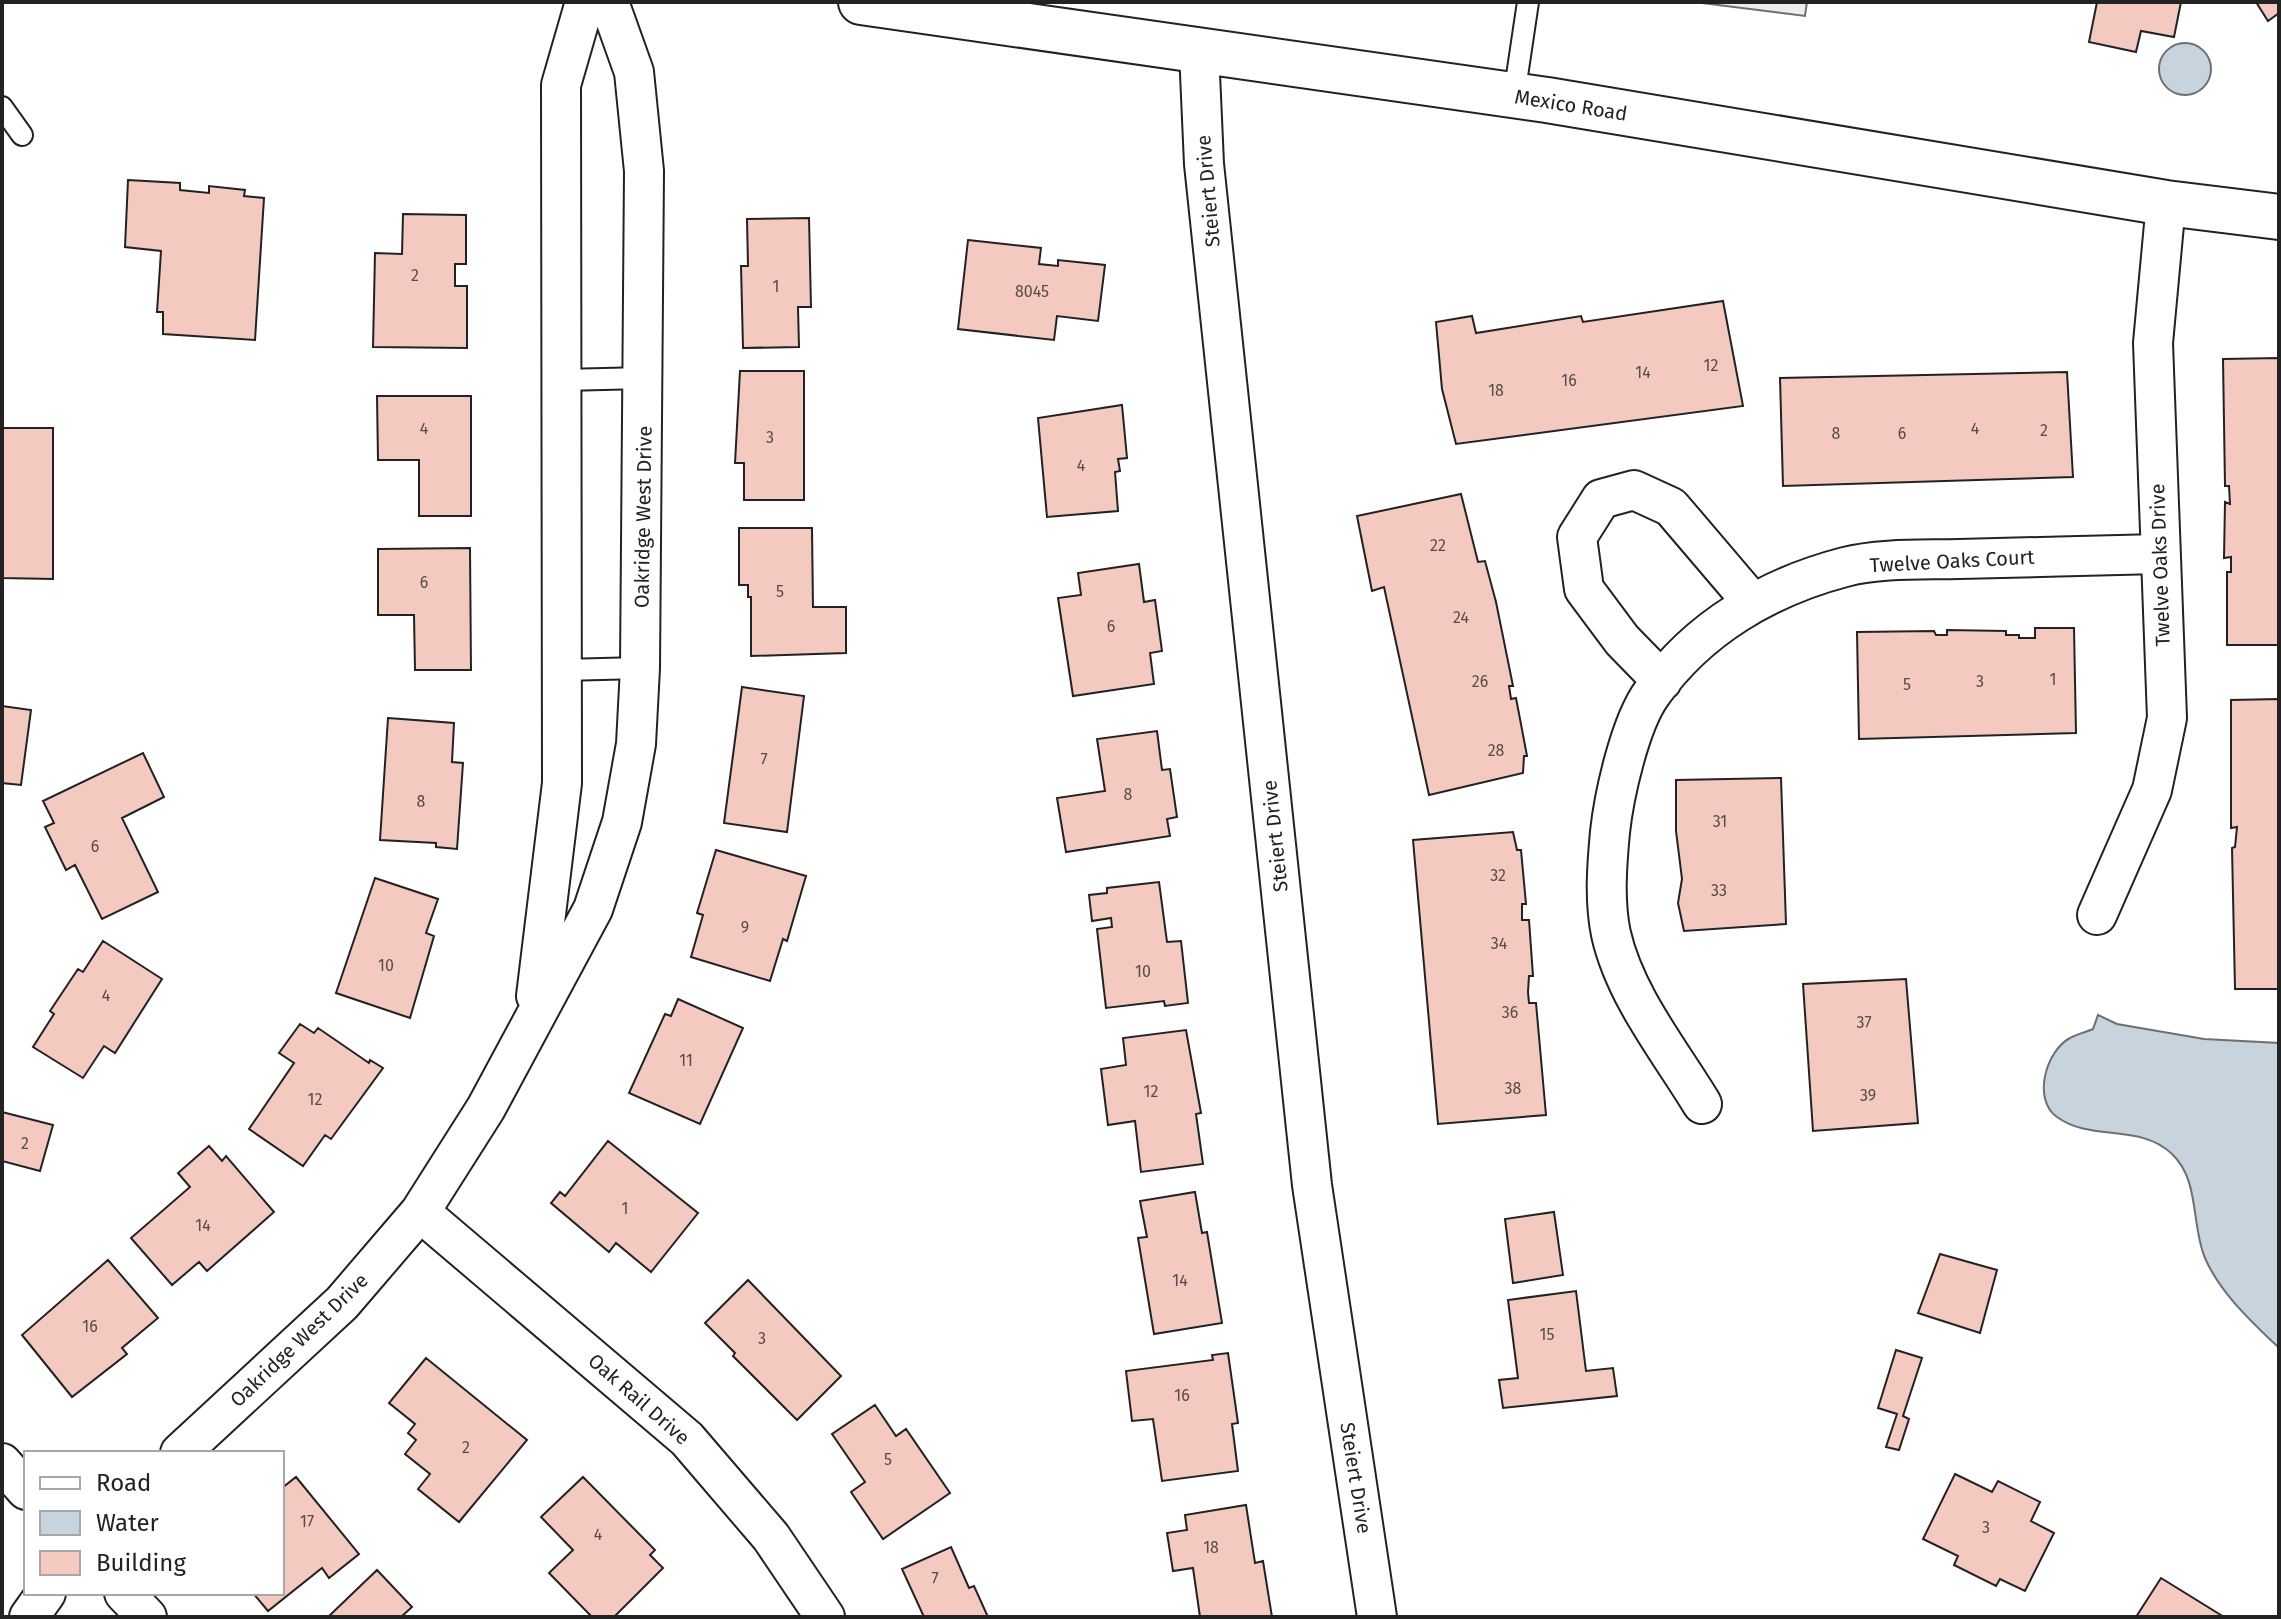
<svg xmlns="http://www.w3.org/2000/svg" width="2281" height="1619" viewBox="0 0 2281 1619" font-family="'Fira Sans',sans-serif">
<style>
.parking{fill:#ededed;stroke:#6f6f6f;stroke-width:2}
.water{fill:#c7d3dd;stroke:#6f6f6f;stroke-width:2}
.building{fill:#f3c9c0;stroke:#222;stroke-width:2}
.lines{fill:none;stroke-linecap:round;stroke-linejoin:round}
.lane-casing{stroke:#222;stroke-width:24}
.street-casing{stroke:#222;stroke-width:42}
.primary-casing{stroke:#222;stroke-width:48}
.lane{stroke:#fff;stroke-width:20}
.street{stroke:#fff;stroke-width:38}
.primary{stroke:#fff;stroke-width:44}
.labels{text-anchor:middle;dominant-baseline:central;stroke-width:6;stroke-linejoin:round;paint-order:stroke}
.number-label{font-size:16px;fill:#564c4a}
.street-label{font-size:20px;fill:#222;stroke:#fff}
</style>
<rect width="100%" height="100%" fill="#fff"/>
<path class="parking" d="M1694,2H1807L1805,16Z"/>
<path class="water" d="M2159 69a26 26 0 1 1 52 0a26 26 0 1 1-52 0Z
M2098,1015L2117,1024L2204,1039L2279,1043V1348C2252,1322 2220,1293 2205,1258C2191,1226 2200,1180 2172,1154C2140,1123 2091,1142 2057,1117C2032,1099 2046,1051 2070,1038C2077,1034 2086,1032 2093,1029Z"/>
<path class="building" d="M2097,2H2181L2174,37L2141,31L2136,52L2089,42Z
M2256,2H2279V13L2268,21Z
M128,180L180,183V190L209,193V186L245,190L244,196L264,198L255,340L163,334V312H157L161,251L125,247Z
M403,214L466,215V264H455V286H467V348L373,347L375,253L402,254Z
M809,218L811,307H798L799,347L743,348L741,266H748L747,219Z
M968,240L1041,248L1039,264L1058,266V260L1105,265L1098,321L1057,316L1054,340L958,329Z
M1723,301L1743,406L1456,444L1442,389L1436,322L1472,316L1476,333L1581,316L1583,322Z
M2279,358V645H2227V572H2231V557L2224,558L2225,502L2230,504L2229,486H2225L2223,359Z
M740,371H804V500H744V463H735Z
M2067,372L2073,477L1783,486L1780,378Z
M377,396H471V516H419V460H378Z
M1122,405L1127,458L1118,459L1120,471L1115,472L1118,511L1047,517L1038,418Z
M2,428H53V579L2,578Z
M1461,494L1478,562L1485,561L1496,602L1513,686H1509L1511,699L1516,698L1527,756H1524L1523,773L1429,795L1384,587L1372,591L1357,516Z
M739,528H812L813,607H846V653L751,656V597H748V585H739Z
M470,548L471,670H415L414,615H378V549Z
M1139,564L1144,602L1155,600L1162,651L1150,653L1154,684L1073,696L1058,598L1081,595L1078,573Z
M2035,628H2074L2076,733L1859,739L1857,632L1934,631L1936,635H1947V630L2006,631V635H2019V638H2035Z
M742,687L804,696L787,832L724,823Z
M2279,699V989H2235L2232,848L2235,847L2237,827L2231,828V700Z
M2,706L31,710L21,785L2,783Z
M388,718L454,723L452,762L463,763L457,849L436,847V843L380,840Z
M1157,731L1162,770L1170,769L1177,817L1167,819L1170,836L1066,852L1057,798L1105,791L1097,739Z
M143,753L164,797L122,818L158,892L102,919L75,865L66,870L45,827L54,823L43,801Z
M1781,778L1786,924L1684,931L1678,903L1682,879L1676,831V780Z
M1513,832L1517,850H1521L1526,904H1522V920H1529L1533,976H1529L1528,992L1529,1003H1536L1546,1115L1438,1124L1413,840Z
M716,850L806,876L787,941L783,939L770,981L691,957L703,915L697,913Z
M375,878L438,899L426,933L434,936L410,1018L336,993Z
M1159,882L1167,942L1181,941L1188,1003L1165,1006L1164,1001L1106,1008L1097,929L1112,927L1111,918L1092,921L1089,895L1107,893V888Z
M103,941L162,979L115,1053L104,1046L83,1078L33,1047L54,1014L50,1011L78,969L83,972Z
M1906,979L1918,1123L1813,1131L1803,984Z
M678,999L743,1028L700,1124L629,1093L665,1014L671,1016Z
M300,1024L314,1033L318,1028L369,1063L370,1060L383,1068L331,1139L325,1135L303,1166L249,1129L294,1063L279,1053Z
M1186,1030L1201,1113L1196,1114L1203,1164L1141,1172L1135,1121L1108,1125L1101,1069L1126,1065L1123,1038Z
M2,1112L53,1125L40,1171L2,1161Z
M608,1141L698,1213L651,1272L616,1243L609,1252L551,1203L560,1192L565,1196Z
M209,1146L222,1161L226,1156L274,1212L207,1271L199,1262L172,1285L131,1238L190,1187L178,1173Z
M1195,1192L1202,1233L1207,1232L1222,1323L1154,1334L1138,1238L1147,1237L1140,1201Z
M1554,1212L1563,1275L1513,1283L1505,1219Z
M1940,1254L1997,1270L1980,1333L1918,1313Z
M108,1260L158,1318L122,1348L127,1354L72,1397L22,1335Z
M748,1280L841,1376L797,1420L733,1356L735,1353L705,1323Z
M1576,1291L1586,1371L1613,1368L1617,1396L1503,1408L1499,1380L1518,1378L1508,1300Z
M1896,1350L1922,1358L1903,1416L1909,1419L1899,1450L1886,1447L1897,1414L1878,1408Z
M1228,1353L1238,1423L1232,1424L1238,1471L1162,1481L1153,1419L1132,1421L1126,1371L1213,1360L1212,1355Z
M426,1358L527,1440L459,1522L418,1489L430,1474L405,1454L416,1440L408,1433L415,1424L389,1403Z
M875,1405L896,1436L906,1429L950,1493L883,1539L851,1492L865,1482L832,1434Z
M1955,1474L1992,1492L1998,1481L2040,1502L2031,1521L2054,1533L2025,1591L2000,1579L1996,1586L1954,1565L1958,1556L1923,1539Z
M296,1477L359,1554L329,1578L322,1568L268,1611L253,1593H282V1488Z
M583,1477L655,1550L650,1555L663,1568L614,1617H592L549,1573L573,1550L541,1517Z
M1246,1505L1255,1563L1263,1561L1272,1617H1200L1193,1568L1173,1571L1167,1533L1187,1530L1185,1515Z
M951,1547L969,1588L974,1586L988,1617H924L902,1569Z
M377,1570L412,1607L401,1617H328Z
M2161,1578L2224,1617H2136Z"/>
<g class="lines">
<g class="lane-casing">
<path id="lane" d="M1514,96L1528,2
M2,107L22,135
M563,380L644,378
M563,670L640,668"/>
</g>
<g class="street-casing">
<path id="street" d="M1199,51L1204,164L1312,1185L1377,1617
M1662,681L1622,640L1584,589L1577,537L1601,499L1634,490L1671,507L1752,602
M2097,915L2152,790L2167,718L2153,343L2166,203
M536,996L562,783L561,85L585,2
M1702,1104C1670,1051 1625,996 1611,934C1604,901 1607,864 1610,832C1614,795 1630,723 1652,693C1698,628 1768,587 1845,567C1880,558 1923,560 1959,559C2026,557 2092,556 2159,554
M420,1212L687,1439L771,1537L825,1617
M180,1453L342,1303L420,1212L486,1108L593,909L622,822L636,744L640,668L644,171L634,72L609,2
M2,1463L26,1490
M124,1593L147,1617
M29,1617L46,1593"/>
</g>
<g class="primary-casing">
<path id="primary" d="M861,2L1547,100L2166,203L2279,217"/>
</g>
<use href="#lane" class="lane"/>
<use href="#street" class="street"/>
<use href="#primary" class="primary"/>
</g>
<g class="labels">
<g class="number-label">
<text x="415" y="275">2</text>
<text x="776" y="286">1</text>
<text x="1032" y="291">8045</text>
<text x="1711" y="365">12</text>
<text x="1643" y="372">14</text>
<text x="1569" y="380">16</text>
<text x="1496" y="390">18</text>
<text x="424" y="428">4</text>
<text x="1975" y="428">4</text>
<text x="2044" y="430">2</text>
<text x="1836" y="433">8</text>
<text x="1902" y="433">6</text>
<text x="770" y="437">3</text>
<text x="1081" y="465">4</text>
<text x="1438" y="545">22</text>
<text x="424" y="582">6</text>
<text x="780" y="591">5</text>
<text x="1461" y="617">24</text>
<text x="1111" y="626">6</text>
<text x="2053" y="679">1</text>
<text x="1480" y="681">26</text>
<text x="1980" y="681">3</text>
<text x="1907" y="684">5</text>
<text x="1496" y="750">28</text>
<text x="764" y="759">7</text>
<text x="1128" y="794">8</text>
<text x="421" y="801">8</text>
<text x="1720" y="821">31</text>
<text x="95" y="846">6</text>
<text x="1498" y="875">32</text>
<text x="1719" y="890">33</text>
<text x="745" y="927">9</text>
<text x="1499" y="943">34</text>
<text x="386" y="965">10</text>
<text x="1143" y="971">10</text>
<text x="106" y="995">4</text>
<text x="1510" y="1012">36</text>
<text x="1864" y="1022">37</text>
<text x="686" y="1060">11</text>
<text x="1513" y="1088">38</text>
<text x="1151" y="1091">12</text>
<text x="1868" y="1095">39</text>
<text x="315" y="1099">12</text>
<text x="25" y="1143">2</text>
<text x="625" y="1208">1</text>
<text x="203" y="1225">14</text>
<text x="1180" y="1280">14</text>
<text x="90" y="1326">16</text>
<text x="1547" y="1334">15</text>
<text x="762" y="1338">3</text>
<text x="1182" y="1395">16</text>
<text x="466" y="1447">2</text>
<text x="888" y="1459">5</text>
<text x="307" y="1521">17</text>
<text x="1986" y="1527">3</text>
<text x="598" y="1534">4</text>
<text x="1211" y="1547">18</text>
<text x="935" y="1578">7</text>
</g>
<g class="street-label">
<text transform="translate(1571 105) rotate(9)">Mexico Road</text>
<text transform="translate(1208 191) rotate(-95)">Steiert Drive</text>
<text transform="translate(643 517) rotate(-89)">Oakridge West Drive</text>
<text transform="translate(1952 561) rotate(-3)">Twelve Oaks Court</text>
<text transform="translate(2160 565) rotate(-92)">Twelve Oaks Drive</text>
<text transform="translate(1275 836) rotate(-96)">Steiert Drive</text>
<text transform="translate(299 1340) rotate(-44)">Oakridge West Drive</text>
<text transform="translate(639 1399) rotate(41)">Oak Rail Drive</text>
<text transform="translate(1356 1478) rotate(81)">Steiert Drive</text>
</g>
</g>
<rect width="2281" height="1619" fill="none" stroke="#222222" stroke-width="8"/>
<rect x="24" y="1451" width="260" height="144" fill="#ffffff" stroke="#a7a7a7" stroke-width="2"/>
<rect x="40" y="1477" width="40" height="12" fill="#ffffff" stroke="#a7a7a7" stroke-width="2"/>
<text x="96" y="1491" font-size="24" fill="#222222">Road</text>
<rect x="40" y="1511" width="40" height="24" fill="#c7d3dd" stroke="#a7a7a7" stroke-width="2"/>
<text x="96" y="1531" font-size="24" fill="#222222">Water</text>
<rect x="40" y="1551" width="40" height="24" fill="#f3c9c0" stroke="#a7a7a7" stroke-width="2"/>
<text x="96" y="1571" font-size="24" fill="#222222">Building</text>
</svg>
